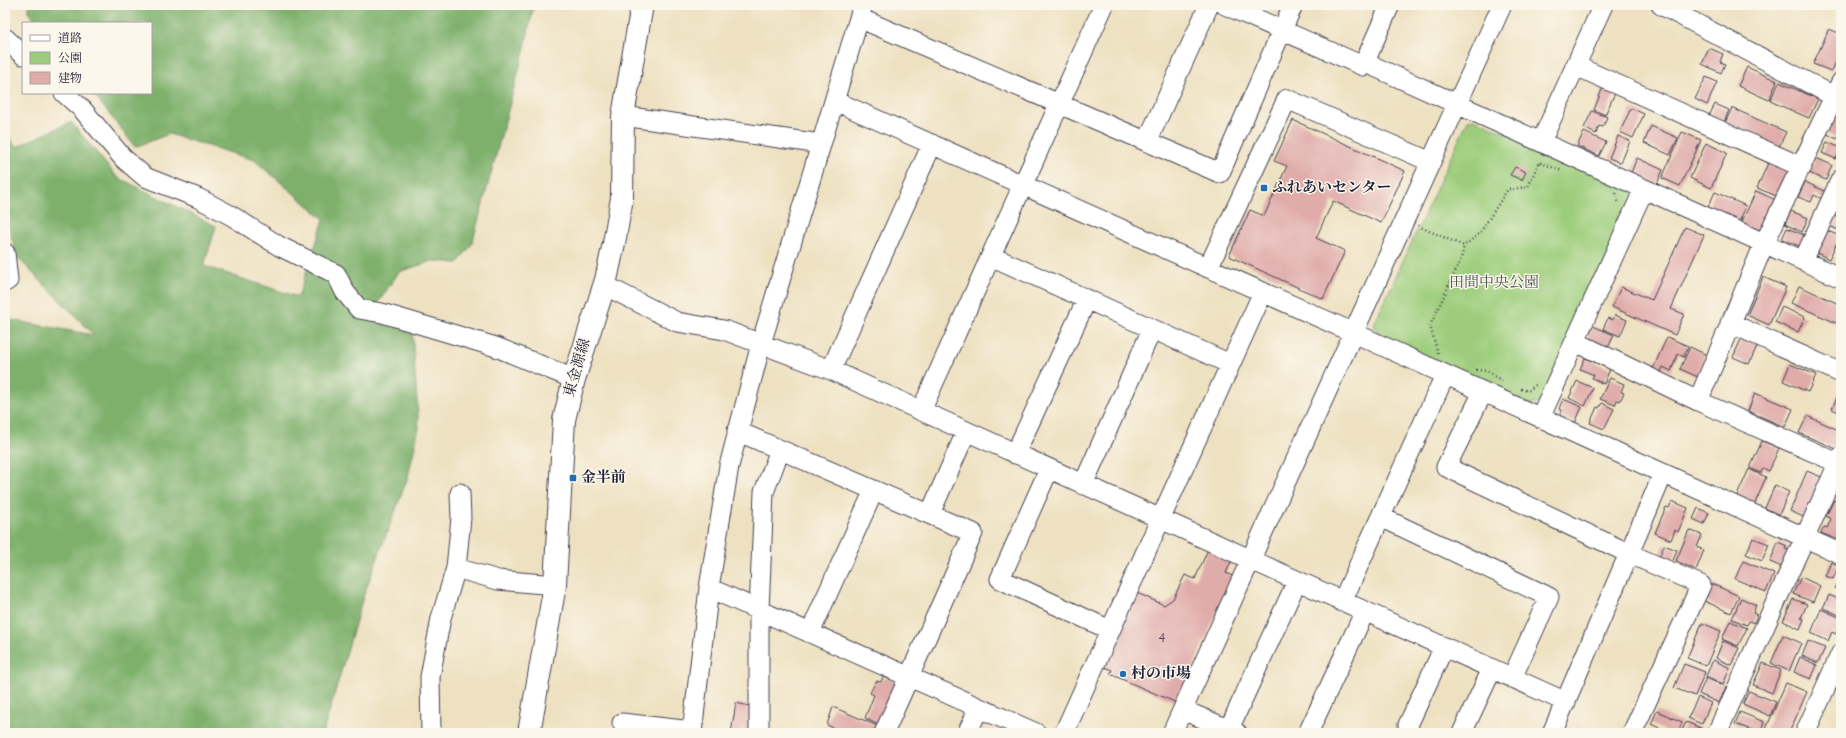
<svg xmlns="http://www.w3.org/2000/svg" width="1846" height="738" viewBox="0 0 1846 738" font-family="'Sorts Mill Goudy','Noto Serif JP',serif">
<style>
.green{fill:#9dcd7c;stroke:#60785c}
.forest{fill:#7eb06c;stroke:#506954}
.building{fill:#e0acaa}
.lines{fill:none;stroke-linecap:round;stroke-linejoin:round}
.minor-casing{stroke:#413f4f;stroke-width:21}
.major-casing{stroke:#413f4f;stroke-width:24}
.path{stroke:#413f4f;stroke-width:2.5;stroke-dasharray:1 3;stroke-linecap:butt}
.minor{stroke:#fff;stroke-width:19}
.major{stroke:#fff;stroke-width:22}
.poi-dot{fill:#1f6fb2;stroke:#fbf7ec;stroke-width:1.5}
.labels{text-anchor:middle;dominant-baseline:central;stroke-width:3;stroke-linejoin:round;paint-order:stroke}
.number-label{font-size:13px;fill:#524457}
.poi-label{font-size:15px;font-weight:bold;fill:#22223b;stroke:#fbf7ec;text-anchor:start}
.park-label{font-size:15px;fill:#47554e;stroke:#fbf7ec}
.street-label{font-size:15px;fill:#22223b;stroke:#fbf7ec}
</style>
<rect width="100%" height="100%" fill="#fbf7ec"/>
<filter id="ink" filterUnits="userSpaceOnUse"><feTurbulence type="fractalNoise" baseFrequency=".025" numOctaves="2"/><feDisplacementMap in="SourceGraphic" scale="8" xChannelSelector="R" yChannelSelector="G"/><feConvolveMatrix kernelMatrix="1 2 1 2 8 2 1 2 1" color-interpolation-filters="sRGB"/></filter>
<filter id="wash" filterUnits="userSpaceOnUse"><feTurbulence type="fractalNoise" baseFrequency=".012" numOctaves="4" result="noise"/><feDisplacementMap in="SourceGraphic" scale="16" xChannelSelector="R" yChannelSelector="G"/><feGaussianBlur stdDeviation="0.9" result="paint"/><feColorMatrix in="noise" values="0 0 0 0 0 0 0 0 0 0 0 0 0 0 0 0 0 1.4 0 .05"/><feComposite in="paint" operator="in"/></filter>
<g filter="url(#wash)">
<rect width="100%" height="100%" fill="#eee1c1"/>
<path class="green" d="M1474,119L1631,188L1634,197L1542,402L1531,405L1379,336L1374,324L1468,120Z"/>
<path class="forest" d="M29,5H534L524,51L472,244L458,263L432,261L399,272L378,303L412,328L419,428L408,477L363,597L323,733H5V319L94,335L17,257L5,212V133L16,147L71,122L117,177L216,226L204,266L298,297L324,219L254,160L169,134L135,147L93,93H151V23H37L29,13Z"/>
<g id="blocks">
<path class="building" d="M1829,29L1841,34V47L1831,71L1813,64Z
M1709,48L1723,54L1720,62L1725,64L1721,73L1702,64Z
M1747,67L1777,81L1769,100L1738,86Z
M1706,77L1717,82L1707,105L1695,99Z
M1779,82L1818,99L1809,118L1770,101Z
M1603,87L1615,93L1605,115L1594,110Z
M1715,104L1729,110L1723,125L1708,118Z
M1631,108L1644,114L1633,138L1620,132Z
M1732,108L1786,132L1778,149L1724,125Z
M1592,111L1607,117L1603,127L1599,126L1596,134L1584,128Z
M1836,114L1841,116V132L1837,139L1827,134Z
M1293,120L1405,171L1381,223L1333,201L1316,238L1345,251L1323,299L1229,256L1250,210L1264,216L1287,166L1274,161Z
M1651,126L1678,138L1670,155L1644,143Z
M1584,132L1606,142L1599,156L1577,146Z
M1682,132L1701,140L1680,186L1662,178Z
M1618,136L1630,141L1621,163L1609,158Z
M1827,142L1841,148L1836,159L1822,153Z
M1706,143L1727,153L1711,188L1690,178Z
M1637,158L1663,170L1656,186L1630,175Z
M1816,158L1832,165L1826,180L1809,173Z
M1769,161L1791,170L1779,197L1757,188Z
M1515,167L1526,172L1522,180L1510,175Z
M1805,182L1827,192L1824,200L1814,195L1811,202L1798,197Z
M1756,191L1778,201L1762,236L1740,226Z
M1715,192L1746,206L1738,225L1706,211Z
M1841,201V213L1834,210Z
M1791,211L1808,218L1802,232L1785,224Z
M1832,215L1841,219V231L1827,225Z
M1685,227L1704,235L1671,309L1684,314L1675,335L1612,307L1621,287L1652,300Z
M1787,228L1809,237L1804,248L1782,239Z
M1825,230L1840,236L1829,259L1815,252Z
M1763,277L1786,287L1769,325L1747,315Z
M1799,286L1841,305V325L1791,303Z
M1782,307L1805,317L1798,332L1775,322Z
M1615,315L1627,320L1620,336L1603,329L1608,318L1613,320Z
M1593,326L1614,335L1607,350L1586,341Z
M1667,337L1688,346L1684,357L1678,354L1671,371L1663,367L1660,374L1652,371Z
M1742,337L1758,344L1749,364L1733,357Z
M1690,347L1707,355L1698,377L1680,369Z
M1585,358L1610,369L1604,384L1592,378L1594,375L1580,369Z
M1790,364L1816,375L1808,392L1783,381Z
M1610,378L1624,384L1621,392L1624,393L1620,401L1617,400L1615,405L1600,399Z
M1577,381L1593,388L1585,406L1569,398Z
M1841,387V413L1832,409Z
M1755,393L1793,409L1785,427L1748,411Z
M1563,399L1582,407L1575,423L1559,416L1562,410L1559,409Z
M1602,403L1614,409L1604,429L1590,423L1597,407L1599,408Z
M1807,416L1841,431V446L1839,450L1799,433Z
M1762,441L1779,448L1769,471L1763,468L1761,473L1750,468Z
M1749,469L1766,477L1754,506L1736,498Z
M1807,471L1826,479L1808,519L1790,511Z
M1775,485L1789,492L1779,515L1765,508Z
M1841,497V541L1821,533L1824,527L1827,528L1831,519L1826,516L1834,500L1839,502Z
M1672,501L1688,508L1678,532L1675,530L1671,540L1655,533L1666,507L1669,508Z
M1698,508L1709,513L1704,524L1693,519Z
M1689,530L1702,535L1697,547L1704,550L1696,570L1676,561Z
M1753,538L1769,544L1762,561L1746,554Z
M1778,542L1787,546L1785,549L1791,551L1784,568L1770,562Z
M1664,545L1677,550L1672,563L1659,558Z
M1209,547L1233,557L1226,573L1233,576L1177,703L1110,674L1112,670L1104,667L1137,593L1164,605L1173,599L1185,575L1195,579Z
M1743,561L1774,574L1766,592L1735,579Z
M1831,562L1839,566L1833,579L1825,576Z
M1841,575V591L1835,589Z
M1801,577L1820,586L1813,602L1793,594Z
M1710,583L1739,596L1731,613L1702,600Z
M1829,595L1841,600V616L1823,608Z
M1741,598L1756,605L1753,613L1757,615L1754,623L1749,621L1747,625L1732,619Z
M1793,599L1807,604L1801,618L1804,619L1800,629L1783,621Z
M1821,609L1841,618L1836,634L1832,632L1828,641L1811,633Z
M1730,621L1747,628L1738,646L1722,639Z
M1702,623L1721,631L1706,666L1687,658Z
M1783,635L1801,643L1789,671L1771,663Z
M1723,641L1739,648L1731,665L1716,658Z
M1808,641L1825,648L1818,663L1802,656Z
M1800,657L1817,665L1811,679L1794,672Z
M1713,660L1730,668L1723,684L1706,676Z
M1763,663L1781,670L1772,693L1753,685Z
M1684,664L1705,672L1695,696L1674,688Z
M883,677L899,682L880,726L865,718L874,695L870,693L876,681L881,682Z
M1706,678L1726,687L1719,703L1699,694Z
M1786,683L1807,692L1789,733H1764Z
M1749,691L1776,702L1770,716L1743,704Z
M1698,697L1711,703L1702,724L1688,718Z
M736,703L754,707L751,733H731Z
M833,707L882,728L879,733H844L827,725Z
M1657,711L1682,722L1678,733H1670L1651,724Z
M1740,712L1764,722L1760,733L1735,724Z
M1686,722L1701,728L1699,733H1681Z"/>
</g>
</g>
<g filter="url(#ink)">
<use href="#blocks" fill-opacity="0" stroke="#413f4f" stroke-width="1"/>
<g class="lines">
<g class="minor-casing">
<path id="minor" d="M1225,5L1363,66L1390,5
M1661,5L1841,100
M859,18L1220,173L1293,5
M5,38L23,55
M1364,62L1841,278
M1576,66L1802,167
M64,93L82,109L123,158L145,177L198,198L232,216L279,246L336,274L345,292L359,309L382,313L496,347L574,379
M835,101L1354,333L1841,554
M623,116L821,144
M1147,142L1209,5
M1541,142L1603,5
M5,253L8,280L5,282
M991,256L1230,364
M1803,261L1841,179
M1208,268L1287,99L1431,162
M604,285L677,322L724,330L831,370L1566,702
M1730,323L1841,373
M1576,342L1698,401L1838,463
M831,370L932,144
M1483,392L1446,467L1630,554L1701,585L1632,733
M1698,401L1764,244L1841,82
M921,411L1104,5
M1540,418L1644,189
M737,431L973,533L884,733
M1015,454L1087,299
M1049,469L1000,579L1110,630
M1083,485L1152,329
M930,514L966,432
M1381,517L1549,597L1512,678
M456,568L498,580L555,585
M709,588L1036,733
M1342,602L1445,375
M810,633L874,490
M1183,710L1237,733
M622,723L692,731
M1229,729L1297,581
M431,733L430,677L441,618L456,568L461,518L460,493
M692,733L709,588L729,466L761,344L863,5
M759,733V611L764,492L780,450
M967,733L979,708
M1064,733L1263,292
M1172,733L1502,5
M1308,733L1365,611
M1410,733L1408,725L1444,647
M1462,733L1492,669
M1552,733L1663,474
M1717,733L1841,457
M1805,733L1841,653"/>
</g>
<g class="major-casing">
<path id="major" d="M529,733L555,585L564,420L574,379L606,280L614,243L622,198L623,116L642,5"/>
</g>
<path class="path" d="M1616,193L1619,204
M1418,226L1464,246L1480,233L1508,189L1528,187L1539,162L1562,171
M1438,353L1430,326L1461,259L1464,246
M1476,370L1487,371L1502,381
M1521,389L1528,391L1538,383"/>
<use href="#minor" class="minor"/>
<use href="#major" class="major"/>
</g>
</g>
<g class="poi-dot">
<rect x="1260" y="184" width="8" height="8" rx="2"/>
<rect x="569" y="474" width="8" height="8" rx="2"/>
<circle cx="1123" cy="674" r="4"/>
</g>
<g class="labels">
<g class="number-label">
<text x="1162" y="636">4</text>
</g>
<g class="poi-label">
<text x="1272" y="188">ふれあいセンター</text>
<text x="581" y="478">金半前</text>
<text x="1131" y="674">村の市場</text>
</g>
<g class="park-label">
<text x="1494" y="283">田間中央公園</text>
</g>
<g class="street-label">
<text transform="translate(578 368) rotate(-74)">東金源線</text>
</g>
</g>
<rect width="1846" height="738" fill="none" stroke="#fbf7ec" stroke-width="20"/>
<rect x="22" y="22" width="130" height="72" fill="#fbf7ec" stroke="#a4a2a5"/>
<rect x="30" y="35" width="20" height="6" fill="#ffffff" stroke="#a4a2a5"/>
<text x="58" y="42" font-size="12" fill="#22223b">道路</text>
<rect x="30" y="52" width="20" height="12" fill="#9dcd7c" stroke="#a4a2a5"/>
<text x="58" y="62" font-size="12" fill="#22223b">公園</text>
<rect x="30" y="72" width="20" height="12" fill="#e0acaa" stroke="#a4a2a5"/>
<text x="58" y="82" font-size="12" fill="#22223b">建物</text>
</svg>
